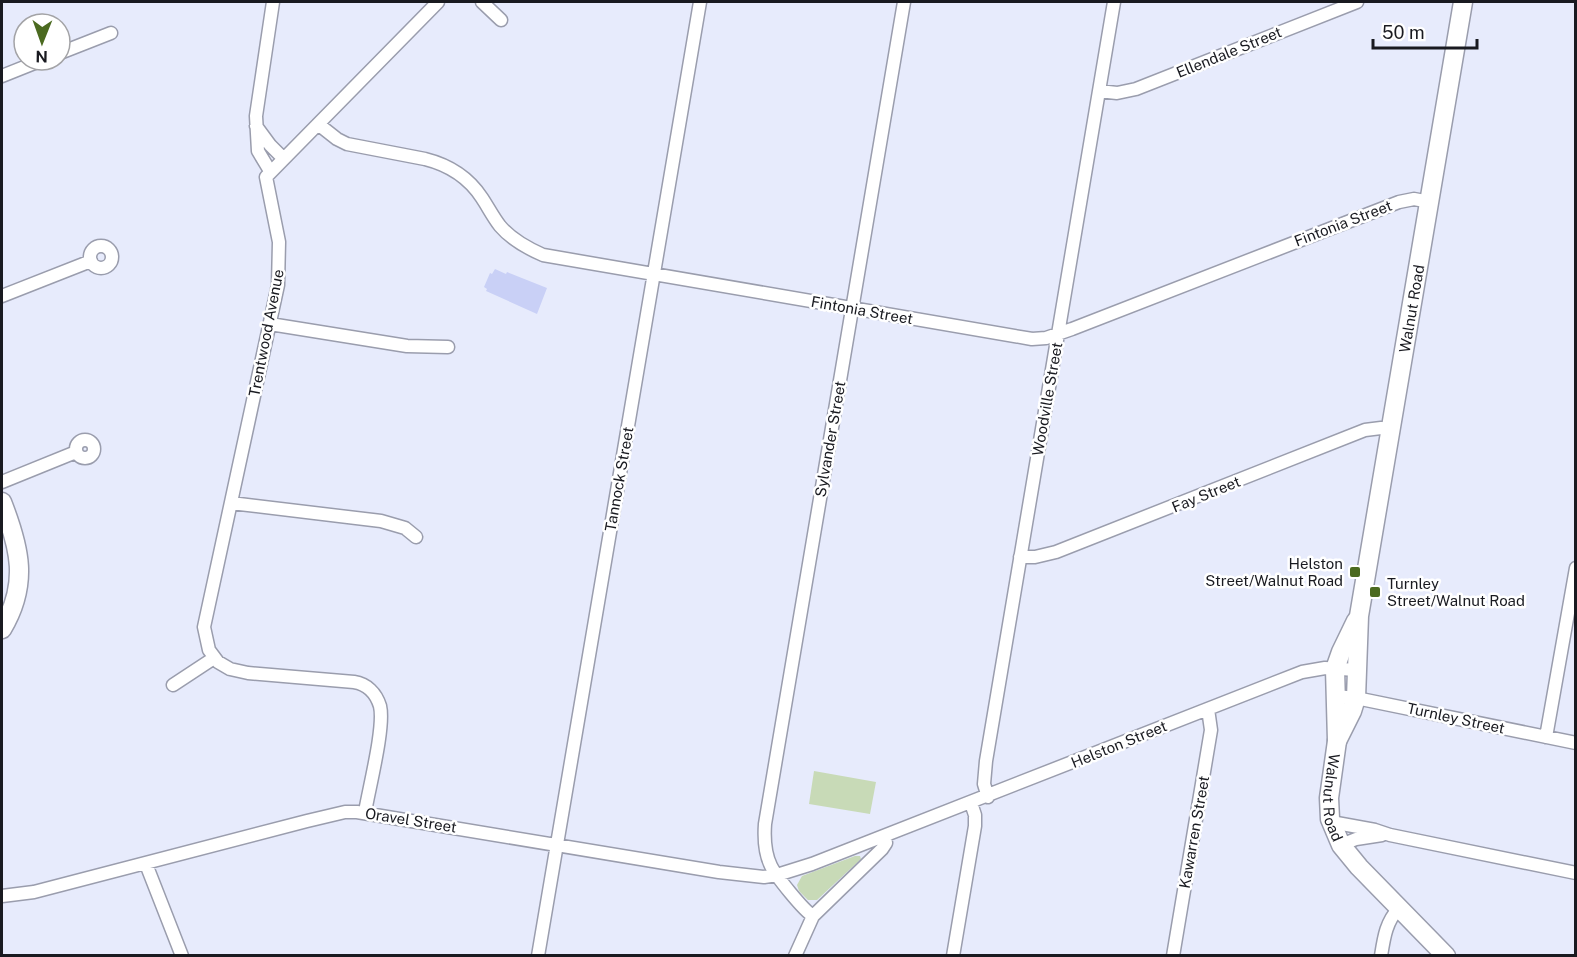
<svg xmlns="http://www.w3.org/2000/svg" width="1577" height="957" viewBox="0 0 1577 957" font-family="'Public Sans',sans-serif">
<style>
.green{fill:#c8dab7}
.building{fill:#c9d0f6}
.lines{fill:none;stroke-linecap:round;stroke-linejoin:round}
.street-casing{stroke:#9a9dad;stroke-width:15}
.secondary-casing{stroke:#9a9dad;stroke-width:21}
.street{stroke:#fff;stroke-width:12}
.secondary{stroke:#fff;stroke-width:18}
.poi-dot{fill:#4b6a20;stroke:#fff;stroke-width:2}
.labels{text-anchor:middle;dominant-baseline:central;stroke-width:5;stroke-linejoin:round;paint-order:stroke}
.street-label{font-size:15px;fill:#191a20;stroke:#fff}
.poi-label{font-size:15px;fill:#191a20;stroke:#fff;text-anchor:end}
</style>
<rect width="100%" height="100%" fill="#e7ebfc"/>
<path class="green" d="M814,771L876,782L870,814L809,804Z
M855,856H860L861,859L817,900H808L799,891L797,885L802,876Z"/>
<path class="building" d="M495,269L506,274L507,272L547,288L537,314L486,291L487,289L484,287L490,273L492,274Z"/>
<g class="lines">
<g class="street-casing">
<path id="street" d="M482,2L501,20
M60,53L111,33
M2,76L42,60
M1099,91L1117,93L1136,89L1357,2
M318,124L337,139L347,144L425,159C449,165 469,178 482,198C488,207 493,217 500,226C511,239 527,248 543,255L1032,339L1046,338L1072,329L1399,202L1414,199L1430,202
M256,126L270,145L283,158
M270,171L258,151L256,116L273,2
M90 257a11 11 0 1 1 22 0a11 11 0 1 1-22 0Z
M2,296L91,261
M270,324L407,346L448,347
M76 449a9 9 0 1 1 18 0a9 9 0 1 1-18 0Z
M2,482L76,452
M231,503L381,521L405,528L416,537
M1020,557H1035L1056,552L1365,430L1381,428L1391,430
M173,685L214,658
M1336,696L1356,698L1576,743
M1546,737L1576,568
M988,797L984,784L986,761L1114,2
M365,812C369,788 385,727 380,706C376,693 367,684 354,682L248,673L230,669L218,662L209,650L204,627L278,285L279,242L266,177L438,2
M1331,822L1375,830L1390,835L1576,873
M1341,845L1356,839L1382,835
M146,864L182,956
M2,896L34,892L307,821L345,812H357L719,872L764,877L777,875L812,864L1302,672L1325,668L1356,670
M813,916C803,910 776,876 771,866C765,854 764,838 765,824L904,2
M538,956L700,2
M795,956L813,916L882,849L886,843L885,837
M953,956L975,826V815L971,803
M1173,956L1211,730L1208,709
M1381,956C1384,937 1386,922 1399,908"/>
</g>
<g class="secondary-casing">
<g id="secondary">
<path d="M2,502C20,548 29,584 2,629"/>
<path id="s1" d="M1356,621L1341,652L1335,669L1337,741L1329,798L1330,819L1341,845L1359,867L1446,956"/>
<path id="s2" d="M1337,741L1352,711L1356,698L1359,616L1463,2"/>
</g>
</g>
<use href="#street" class="street"/>
<use href="#secondary" class="secondary"/>
</g>
<g class="poi-dot">
<rect x="1349" y="566" width="12" height="12" rx="3"/>
<rect x="1369" y="586" width="12" height="12" rx="3"/>
</g>
<g class="labels">
<g class="street-label">
<text transform="translate(1229 52) rotate(-22)">Ellendale Street</text>
<text transform="translate(1343 223) rotate(-21)">Fintonia Street</text>
<text stroke="none"><textPath href="#s2" startOffset="441">Walnut Road</textPath></text>
<text transform="translate(862 310) rotate(10)">Fintonia Street</text>
<text transform="translate(266 333) rotate(-79)">Trentwood Avenue</text>
<text transform="translate(1047 399) rotate(-80)">Woodville Street</text>
<text transform="translate(830 439) rotate(-80)">Sylvander Street</text>
<text transform="translate(619 479) rotate(-80)">Tannock Street</text>
<text transform="translate(1206 494) rotate(-22)">Fay Street</text>
<text transform="translate(1456 718) rotate(12)">Turnley Street</text>
<text transform="translate(1119 744) rotate(-22)">Helston Street</text>
<text stroke="none"><textPath href="#s1" startOffset="182">Walnut Road</textPath></text>
<text transform="translate(411 820) rotate(9)">Oravel Street</text>
<text transform="translate(1194 832) rotate(-80)">Kawarren Street</text>
</g>
<g class="poi-label">
<text x="1343" y="563">Helston<tspan x="1343" dy="17">Street/Walnut Road</tspan></text>
<text x="1387" y="583" text-anchor="start">Turnley<tspan x="1387" dy="17">Street/Walnut Road</tspan></text>
</g>
</g>
<rect width="1577" height="957" fill="none" stroke="#191a20" stroke-width="6"/>
<g transform="translate(42 42) rotate(181)"><circle r="28" fill="#ffffff" stroke="#a3a3a6" stroke-width="1.5"/>
<path d="M0-4.5L10 22L0 15L-10 22Z" fill="#4b6a20"/>
<text y="-9" font-size="16" font-weight="bold" text-anchor="middle" fill="#191a20">N</text>
</g>
<path d="M1373 39v9h104v-9" fill="none" stroke="#191a20" stroke-width="3"/>
<text x="1382" y="39" font-size="18" fill="#191a20" stroke="#ffffff" stroke-width="4.5" paint-order="stroke">50 m</text>
</svg>
